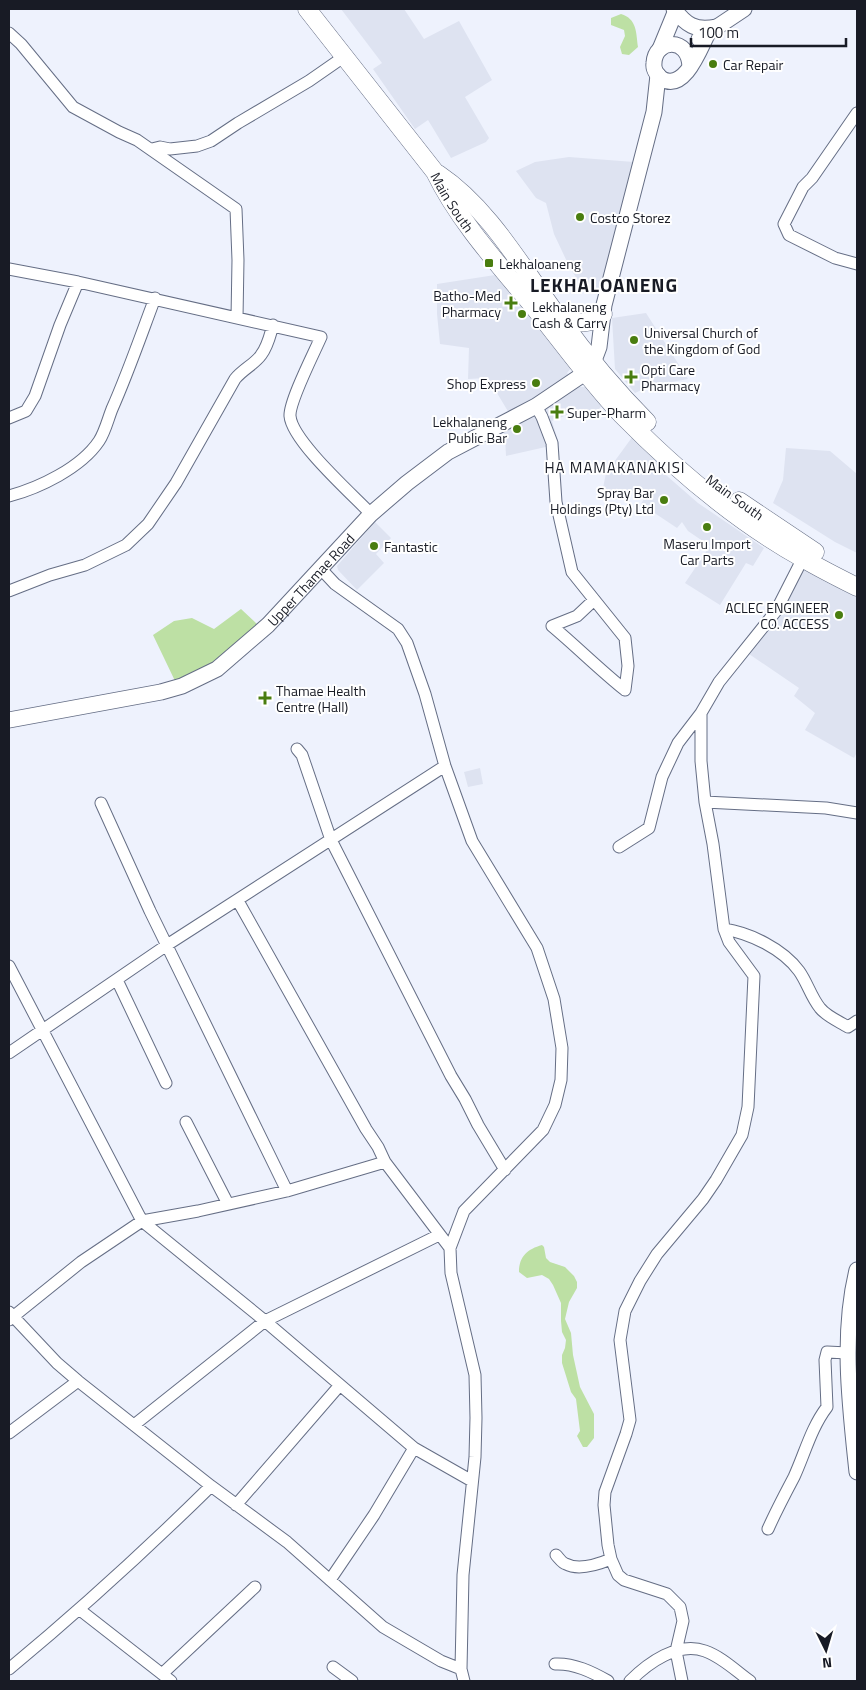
<svg xmlns="http://www.w3.org/2000/svg" width="866" height="1690" viewBox="0 0 866 1690" font-family="'Titillium Web',sans-serif">
<style>
.built{fill:#dee3f1}
.green{fill:#bde0a4}
.lines{fill:none;stroke-linecap:round;stroke-linejoin:round}
.street-casing{stroke:#656e85;stroke-width:13}
.secondary-casing{stroke:#656e85;stroke-width:17}
.primary-casing{stroke:#656e85;stroke-width:19}
.street{stroke:#fff;stroke-width:11}
.secondary{stroke:#fff;stroke-width:15}
.primary{stroke:#fff;stroke-width:18}
.poi-dot{fill:#497d0f;stroke:#fff;stroke-width:2}
.labels{text-anchor:middle;dominant-baseline:central;stroke-width:4;stroke-linejoin:round;paint-order:stroke}
.poi-label{font-size:14px;fill:#181b25;stroke:#fff;text-anchor:start}
.street-label{font-size:14px;fill:#181b25;stroke:#fff}
.neighbourhood-label{font-size:15px;letter-spacing:1px;fill:#181b25;stroke:#fff}
.district-label{font-size:19px;font-weight:bold;letter-spacing:1px;fill:#181b25;stroke:#fff}
</style>
<rect width="100%" height="100%" fill="#eef2fd"/>
<path class="built" d="M341,9H404L424,39L459,21L492,80L465,97L489,138L486,142L451,158L428,120L415,129L373,69L382,63Z
M569,157L634,162L600,292L586,293L570,268L554,234L546,203L536,198L516,171L535,162Z
M495,275L534,320L571,368L567,373L580,387H589L604,403L594,415L577,411L552,421L559,444L506,456L505,436L502,428L509,413L488,378L468,379L469,348L440,344L437,314V284Z
M646,313L688,379L650,386L635,393L615,369L612,318Z
M633,436L665,463L659,469L698,503L764,548L753,566L746,563L720,605L685,583L710,546L688,531L682,522L677,528L641,504L645,497L636,491L602,493L606,473Z
M786,448L830,451L857,474V553L835,542L773,503L783,480Z
M375,522L391,538L376,554L384,563L357,590L338,570L337,566Z
M803,568L857,597V752L854,758L805,730L815,713L794,696L799,688L749,654L780,612Z
M480,768L483,784L468,787L464,772Z"/>
<path class="green" d="M621,14C637,19 636,32 638,47L629,55L622,54L620,47L625,36L624,30L611,25V18Z
M241,609L257,624L230,653L176,683L153,635L174,621L192,618L214,629Z
M542,1245L544,1247L546,1258L550,1262L565,1267L574,1276L577,1282V1288L569,1302L565,1319L571,1333L573,1355L580,1387L594,1414V1438L587,1447H583L577,1436L580,1431L576,1399L571,1392L562,1363V1355L565,1348L566,1340L562,1332L561,1321V1303L553,1285L549,1279L542,1275L527,1278L519,1272C519,1256 528,1249 542,1245Z"/>
<g class="lines">
<g class="street-casing">
<path id="street" d="M9,33L21,44L73,107L119,132L137,140L236,209L238,260L237,318
M857,113L812,178L803,187L784,224L789,235L835,258L857,264
M152,149L160,147L170,149L197,146L211,141L238,123L309,81L345,56
M9,269L78,282L321,337C314,353 289,402 290,416C292,441 353,495 371,514
M536,406L542,417L552,443L556,502L572,572L625,638L628,666L625,690
M9,418L26,411L35,396L60,325L78,282
M9,496C39,488 81,468 99,441C105,432 108,419 112,409C128,373 141,335 155,298
M321,569L335,584L398,629L407,643L425,694L445,766L472,841L537,948L554,999L562,1048L561,1080L555,1105L543,1130L464,1211L450,1248L451,1273L475,1375L476,1418L475,1457L463,1575L461,1669L464,1681
M9,591L50,575L85,565L126,545L148,524L176,483L235,379C243,369 255,364 261,355C268,346 270,335 273,325
M594,600L577,616L552,626C577,647 600,670 625,690
M297,749L302,755L331,840L451,1076L465,1099L478,1125L505,1170
M705,802L826,808L857,813
M101,803L150,911L287,1191
M619,847L649,828L662,777L678,743L701,713
M238,901L366,1129L378,1147L385,1162L450,1248
M724,929C750,933 783,949 799,971C807,982 811,997 820,1008C826,1016 840,1022 848,1027L857,1021
M9,966L142,1221L265,1321L414,1448L472,1481
M117,980L166,1083
M9,1053L167,945L445,766
M186,1122L228,1204
M9,1312L57,1363L78,1381L211,1486L287,1542L383,1627L441,1661L461,1669
M9,1320L81,1262L142,1221L198,1211L287,1191L385,1162
M134,1425L265,1321L439,1235
M9,1433L78,1381
M236,1505L340,1385
M768,1529C776,1511 785,1494 794,1477C805,1453 811,1428 827,1407L825,1360L827,1352L848,1353
M556,1555C559,1558 562,1563 566,1564C579,1571 599,1564 611,1559
M330,1580L374,1515L414,1448
M80,1610L171,1681
M555,1664C574,1663 592,1672 608,1681
M333,1667L352,1681
M9,1669C79,1611 146,1550 211,1486
M162,1674L255,1587
M630,1681C648,1663 678,1641 705,1651C722,1657 736,1671 750,1681
M682,1681L676,1651L683,1621L680,1607L667,1594L624,1580L618,1575L611,1559L608,1545L604,1505L605,1492L626,1434L630,1420L620,1340L625,1311L640,1281L657,1254L703,1199L716,1180L742,1135L748,1107L754,976L729,942L724,929L713,844L705,802L701,761V713L719,682L776,611L805,554"/>
</g>
<g class="secondary-casing">
<g id="secondary">
<path d="M674,9C686,25 695,31 716,27"/>
<path d="M699,39L744,9"/>
<path d="M660,49L674,15"/>
<path d="M690,67C689,36 655,39 654,63C653,69 657,75 662,79C685,92 700,48 708,33"/>
<path id="s1" d="M9,720L161,692L182,686L217,669L268,625L371,514L407,483L448,452L536,406L585,373L593,363L599,347L604,305L654,112L658,75"/>
<path d="M857,1270C841,1335 850,1406 857,1472"/>
</g>
</g>
<g class="primary-casing">
<g id="primary">
<path id="s2" d="M307,9L435,172C458,220 499,265 533,306C562,342 589,380 621,414C674,468 737,522 804,559C821,569 839,578 857,587"/>
<path d="M438,174C490,209 522,268 559,318C586,355 615,390 647,422"/>
<path d="M558,317C578,323 585,327 603,314"/>
<path d="M739,501L815,552"/>
</g>
</g>
<use href="#street" class="street"/>
<use href="#secondary" class="secondary"/>
<use href="#primary" class="primary"/>
</g>
<g class="poi-dot">
<circle cx="713" cy="64" r="5"/>
<circle cx="580" cy="217" r="5"/>
<rect x="484" y="258" width="10" height="10" rx="2.5"/>
<path d="M508.5 295.5h5v5h5v5h-5v5h-5v-5h-5v-5h5z"/>
<circle cx="522" cy="314" r="5"/>
<circle cx="634" cy="340" r="5"/>
<path d="M628.5 369.5h5v5h5v5h-5v5h-5v-5h-5v-5h5z"/>
<circle cx="536" cy="383" r="5"/>
<path d="M554.5 404.5h5v5h5v5h-5v5h-5v-5h-5v-5h5z"/>
<circle cx="517" cy="429" r="5"/>
<circle cx="664" cy="500" r="5"/>
<circle cx="707" cy="527" r="5"/>
<circle cx="374" cy="546" r="5"/>
<circle cx="839" cy="615" r="5"/>
<path d="M262.5 690.5h5v5h5v5h-5v5h-5v-5h-5v-5h5z"/>
</g>
<g class="labels">
<g class="poi-label">
<text x="723" y="64">Car Repair</text>
<text x="590" y="217">Costco Storez</text>
<text x="499" y="263">Lekhaloaneng</text>
<text x="501" y="295" text-anchor="end">Batho-Med<tspan x="501" dy="16">Pharmacy</tspan></text>
<text x="532" y="306">Lekhalaneng<tspan x="532" dy="16">Cash &amp; Carry</tspan></text>
<text x="644" y="332">Universal Church of<tspan x="644" dy="16">the Kingdom of God</tspan></text>
<text x="641" y="369">Opti Care<tspan x="641" dy="16">Pharmacy</tspan></text>
<text x="526" y="383" text-anchor="end">Shop Express</text>
<text x="567" y="412">Super-Pharm</text>
<text x="507" y="421" text-anchor="end">Lekhalaneng<tspan x="507" dy="16">Public Bar</tspan></text>
<text x="654" y="492" text-anchor="end">Spray Bar<tspan x="654" dy="16">Holdings (Pty) Ltd</tspan></text>
<text x="707" y="543" text-anchor="middle">Maseru Import<tspan x="707" dy="16">Car Parts</tspan></text>
<text x="384" y="546">Fantastic</text>
<text x="829" y="607" text-anchor="end">ACLEC ENGINEER<tspan x="829" dy="16">CO. ACCESS</tspan></text>
<text x="276" y="690">Thamae Health<tspan x="276" dy="16">Centre (Hall)</tspan></text>
</g>
<g class="street-label">
<text stroke="none"><textPath href="#s2" startOffset="242">Main South</textPath></text>
<text transform="translate(735 497) rotate(36)">Main South</text>
<text stroke="none"><textPath href="#s1" startOffset="345">Upper Thamae Road</textPath></text>
</g>
<g class="neighbourhood-label">
<text x="615" y="467">HA MAMAKANAKISI</text>
</g>
<g class="district-label">
<text x="604" y="284">LEKHALOANENG</text>
</g>
</g>
<rect width="866" height="1690" fill="none" stroke="#181b25" stroke-width="20"/>
<g transform="translate(826 1650) rotate(175)" stroke="#ffffff" stroke-width="4" paint-order="stroke">
<path d="M0-4L9 19L0 12L-9 19Z" fill="#181b25"/>
<text y="-8" font-size="14" font-weight="bold" text-anchor="middle" fill="#181b25">N</text>
</g>
<path d="M691 38v8h155v-8" fill="none" stroke="#181b25" stroke-width="2.5"/>
<text x="698" y="38" font-size="15" fill="#181b25" stroke="#ffffff" stroke-width="4" paint-order="stroke">100 m</text>
</svg>
